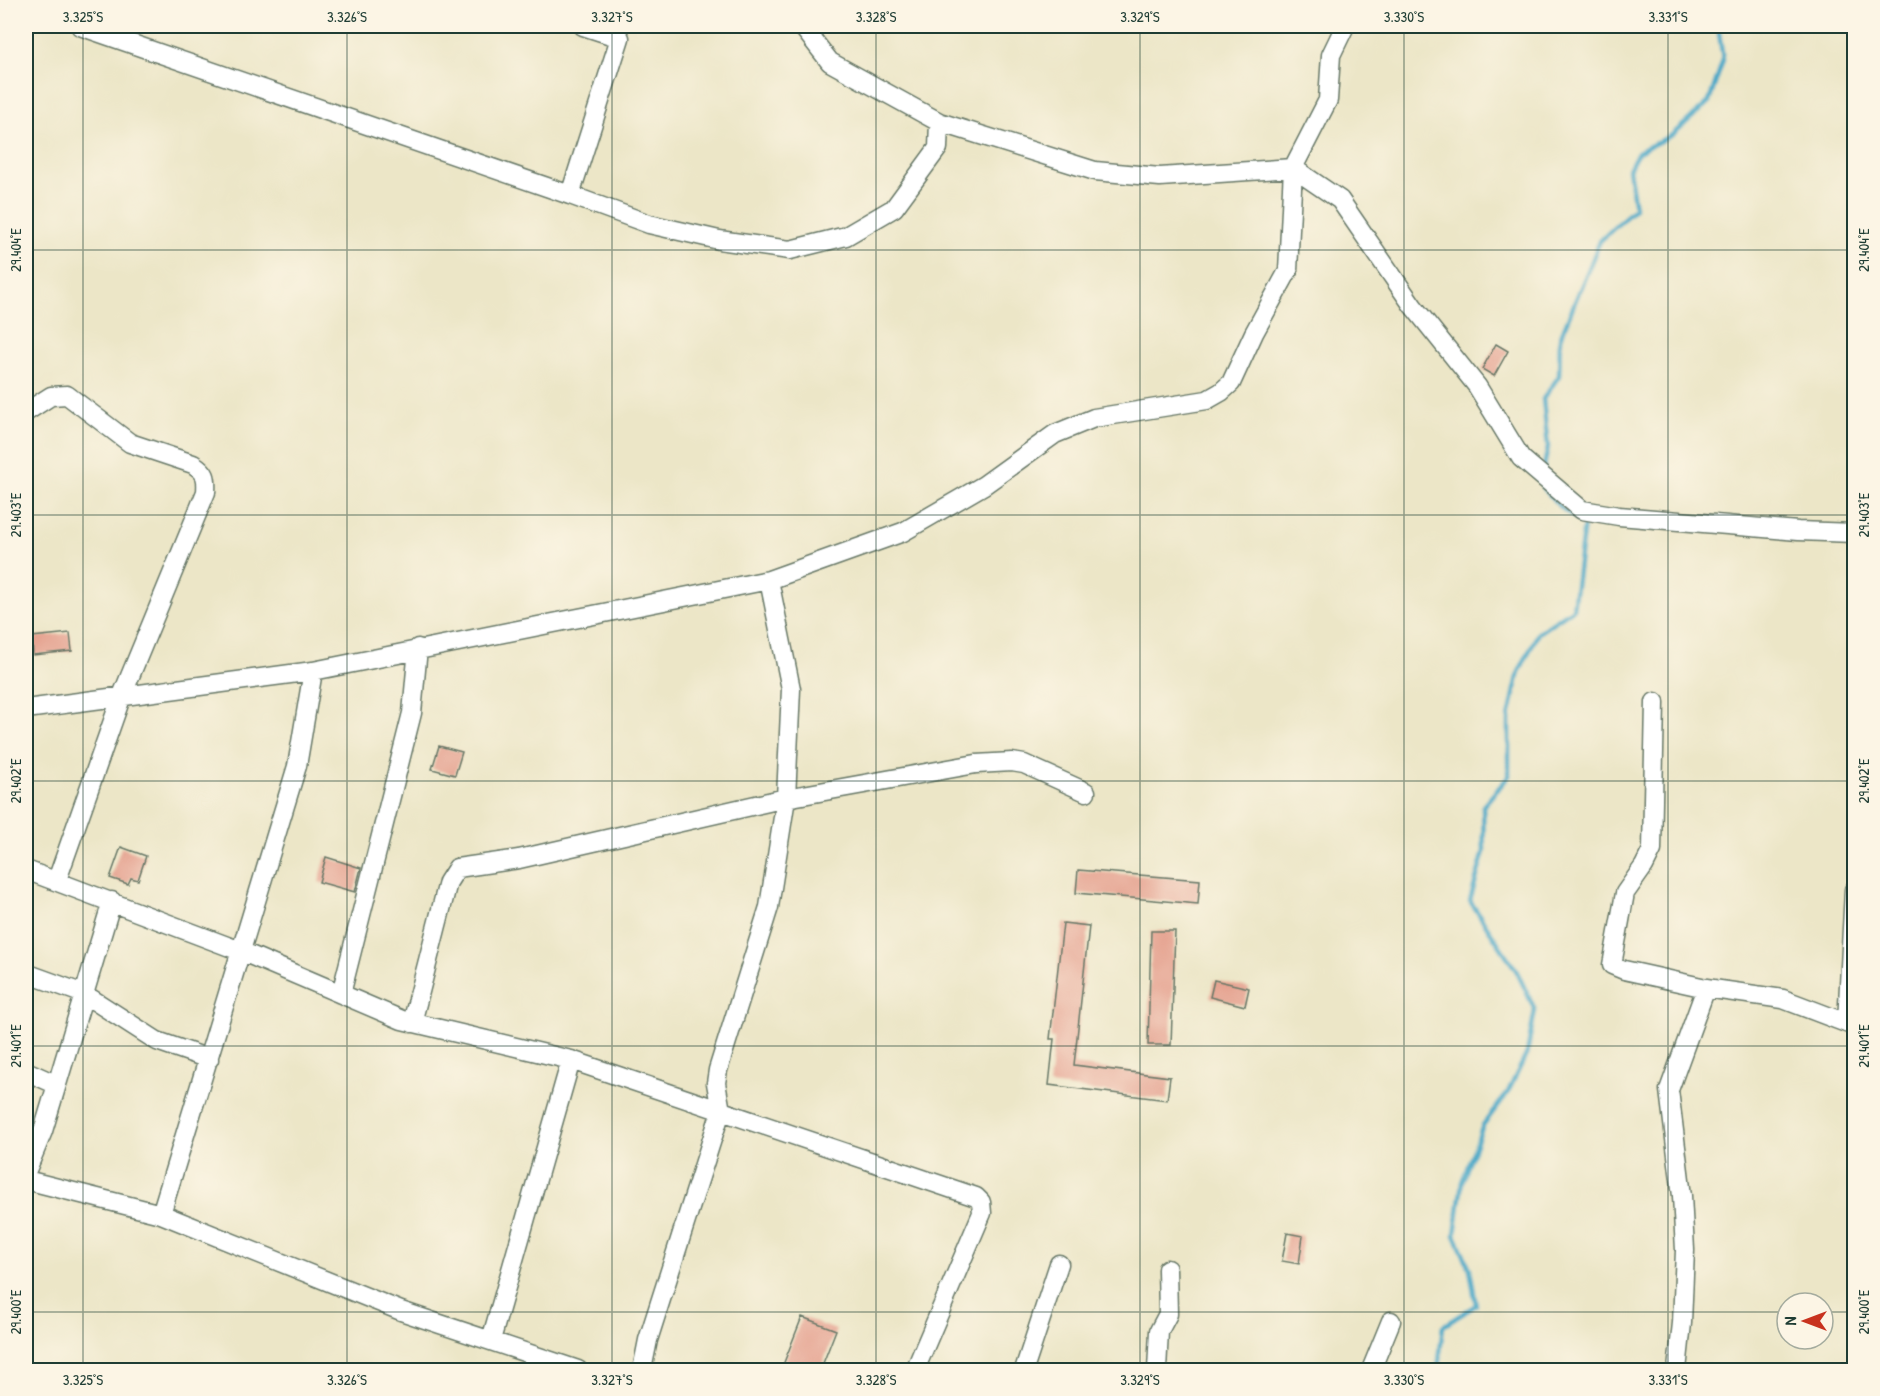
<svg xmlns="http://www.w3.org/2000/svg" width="1880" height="1396" viewBox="0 0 1880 1396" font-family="'Patrick Hand',sans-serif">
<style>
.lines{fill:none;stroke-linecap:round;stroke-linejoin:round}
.stream{stroke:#48a8c7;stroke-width:4.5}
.building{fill:#e49f8c}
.minor-casing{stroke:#677867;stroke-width:21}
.minor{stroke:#fff;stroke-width:18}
.ticks{fill:none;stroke:#1f3d34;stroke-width:1.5;stroke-opacity:0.45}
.neatline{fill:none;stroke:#1f3d34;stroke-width:2}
.ticks-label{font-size:15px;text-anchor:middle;fill:#1f3d34}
</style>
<rect width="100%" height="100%" fill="#fcf5e5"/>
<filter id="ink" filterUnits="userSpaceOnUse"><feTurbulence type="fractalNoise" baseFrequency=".0167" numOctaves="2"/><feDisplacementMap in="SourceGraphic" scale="12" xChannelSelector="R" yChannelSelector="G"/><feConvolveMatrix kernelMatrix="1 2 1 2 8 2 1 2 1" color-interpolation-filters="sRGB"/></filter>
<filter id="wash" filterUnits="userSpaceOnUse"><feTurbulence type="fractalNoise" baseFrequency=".008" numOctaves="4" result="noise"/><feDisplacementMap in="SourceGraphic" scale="24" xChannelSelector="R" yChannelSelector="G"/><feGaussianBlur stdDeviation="1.35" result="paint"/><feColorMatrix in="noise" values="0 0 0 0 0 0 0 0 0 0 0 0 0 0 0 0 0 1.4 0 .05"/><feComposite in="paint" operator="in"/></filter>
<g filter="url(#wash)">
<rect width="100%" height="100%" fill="#ece6c7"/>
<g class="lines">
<path class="stream" d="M1543,471L1548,447L1543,399L1559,376L1560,338L1600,241L1635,208L1629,169L1638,152L1672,135L1709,102L1723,60L1718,26
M1438,1370L1443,1326L1476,1305L1470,1269L1455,1235L1462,1182L1483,1125L1507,1094L1527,1053L1535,1010L1516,970L1470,901L1484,852L1483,806L1509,776V717L1519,672L1538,633L1573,609L1584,524L1560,507L1543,487"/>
</g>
<g id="blocks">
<path class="building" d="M1496,344L1508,351L1494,376L1482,369Z
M70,633L72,651L33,655L32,637Z
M439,746L462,752L455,775L432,769Z
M121,847L146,856L138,880L131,878L128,884L110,878Z
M326,857L361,868L355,892L319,882Z
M1078,870L1200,880L1198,904L1076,893Z
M1063,923L1089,926L1074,1065L1170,1077L1167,1100L1049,1085L1054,1039H1050Z
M1151,931H1175L1171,1045H1148Z
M1214,980L1249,988L1245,1006L1210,997Z
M1287,1233L1303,1236L1299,1264L1282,1261Z
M802,1317L836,1330L820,1371H799L783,1365Z"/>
</g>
</g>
<g filter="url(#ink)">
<use href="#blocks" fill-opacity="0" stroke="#677867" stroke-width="1.5"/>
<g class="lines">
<g class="minor-casing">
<path id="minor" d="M80,26L570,195L620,38L583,26
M939,122L1095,171L1160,177L1293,168L1340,200L1413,306L1477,386L1521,458L1582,510L1619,516L1798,531L1854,533
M570,195L649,224L719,240L790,250L846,236L894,208L938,148L939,122L830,62L802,26
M26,412L51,396L67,395L130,443L193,464C206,472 207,477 206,492L121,698L57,880
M1655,702L1652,850L1644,866L1625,893L1612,965L1624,970L1706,988L1783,999L1854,1026
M26,709L313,671L769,580L903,532L984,485L1055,434L1094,418L1207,400L1221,392L1231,383L1254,333L1288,271L1293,168L1328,100L1331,55L1345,26
M26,870L243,952L402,1020L571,1060L976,1197L981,1202L982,1213L915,1370
M26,973L84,994L157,1041L209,1059
M341,994L412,713L418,648
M412,1023L448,882L457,868L519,859L786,798L976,764L1012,762L1024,764L1086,792
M1847,1023L1854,890
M26,1071L55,1084
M26,1172L43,1131L112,901
M26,1180L161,1214L401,1311L578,1370
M161,1214L297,766L313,671
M491,1340L571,1060
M642,1370L648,1340L721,1111L716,1083L718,1070L769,907L786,798L791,689L769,580
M1024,1370L1059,1264
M1157,1370L1159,1331L1168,1314L1167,1269
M1371,1370L1391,1321
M1677,1370L1682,1323L1685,1250L1682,1196L1669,1090L1706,988"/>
</g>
<use href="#minor" class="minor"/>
</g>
</g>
<path class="ticks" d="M83,26V1370M347,26V1370M612,26V1370M876,26V1370M1140,26V1370M1404,26V1370M1668,26V1370M26,250H1854M26,515H1854M26,781H1854M26,1046H1854M26,1312H1787M1823,1312H1854"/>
<rect width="1880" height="1396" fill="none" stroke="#fcf5e5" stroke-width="66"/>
<g transform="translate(1805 1321) rotate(270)"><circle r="28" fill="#fcf5e5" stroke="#a4ab9e" stroke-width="1.5"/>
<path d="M0-4.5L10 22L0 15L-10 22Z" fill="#c8321e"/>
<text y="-9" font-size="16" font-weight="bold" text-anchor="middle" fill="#1f3d34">N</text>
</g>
<rect x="33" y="33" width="1814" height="1330" class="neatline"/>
<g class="ticks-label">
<text x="83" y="22">3.325°S</text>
<text x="347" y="22">3.326°S</text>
<text x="612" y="22">3.327°S</text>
<text x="876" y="22">3.328°S</text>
<text x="1140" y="22">3.329°S</text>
<text x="1404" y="22">3.330°S</text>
<text x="1668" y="22">3.331°S</text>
<text transform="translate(1864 250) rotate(-90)" y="5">29.404°E</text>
<text transform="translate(16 250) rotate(-90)" y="5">29.404°E</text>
<text transform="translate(1864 515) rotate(-90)" y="5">29.403°E</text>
<text transform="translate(16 515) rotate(-90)" y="5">29.403°E</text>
<text transform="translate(1864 781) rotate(-90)" y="5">29.402°E</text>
<text transform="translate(16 781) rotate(-90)" y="5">29.402°E</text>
<text transform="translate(1864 1046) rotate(-90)" y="5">29.401°E</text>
<text transform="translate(16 1046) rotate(-90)" y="5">29.401°E</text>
<text transform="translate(1864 1312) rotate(-90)" y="5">29.400°E</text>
<text transform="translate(16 1312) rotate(-90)" y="5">29.400°E</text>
<text x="83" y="1385">3.325°S</text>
<text x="347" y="1385">3.326°S</text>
<text x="612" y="1385">3.327°S</text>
<text x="876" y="1385">3.328°S</text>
<text x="1140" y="1385">3.329°S</text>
<text x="1404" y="1385">3.330°S</text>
<text x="1668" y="1385">3.331°S</text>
</g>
</svg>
